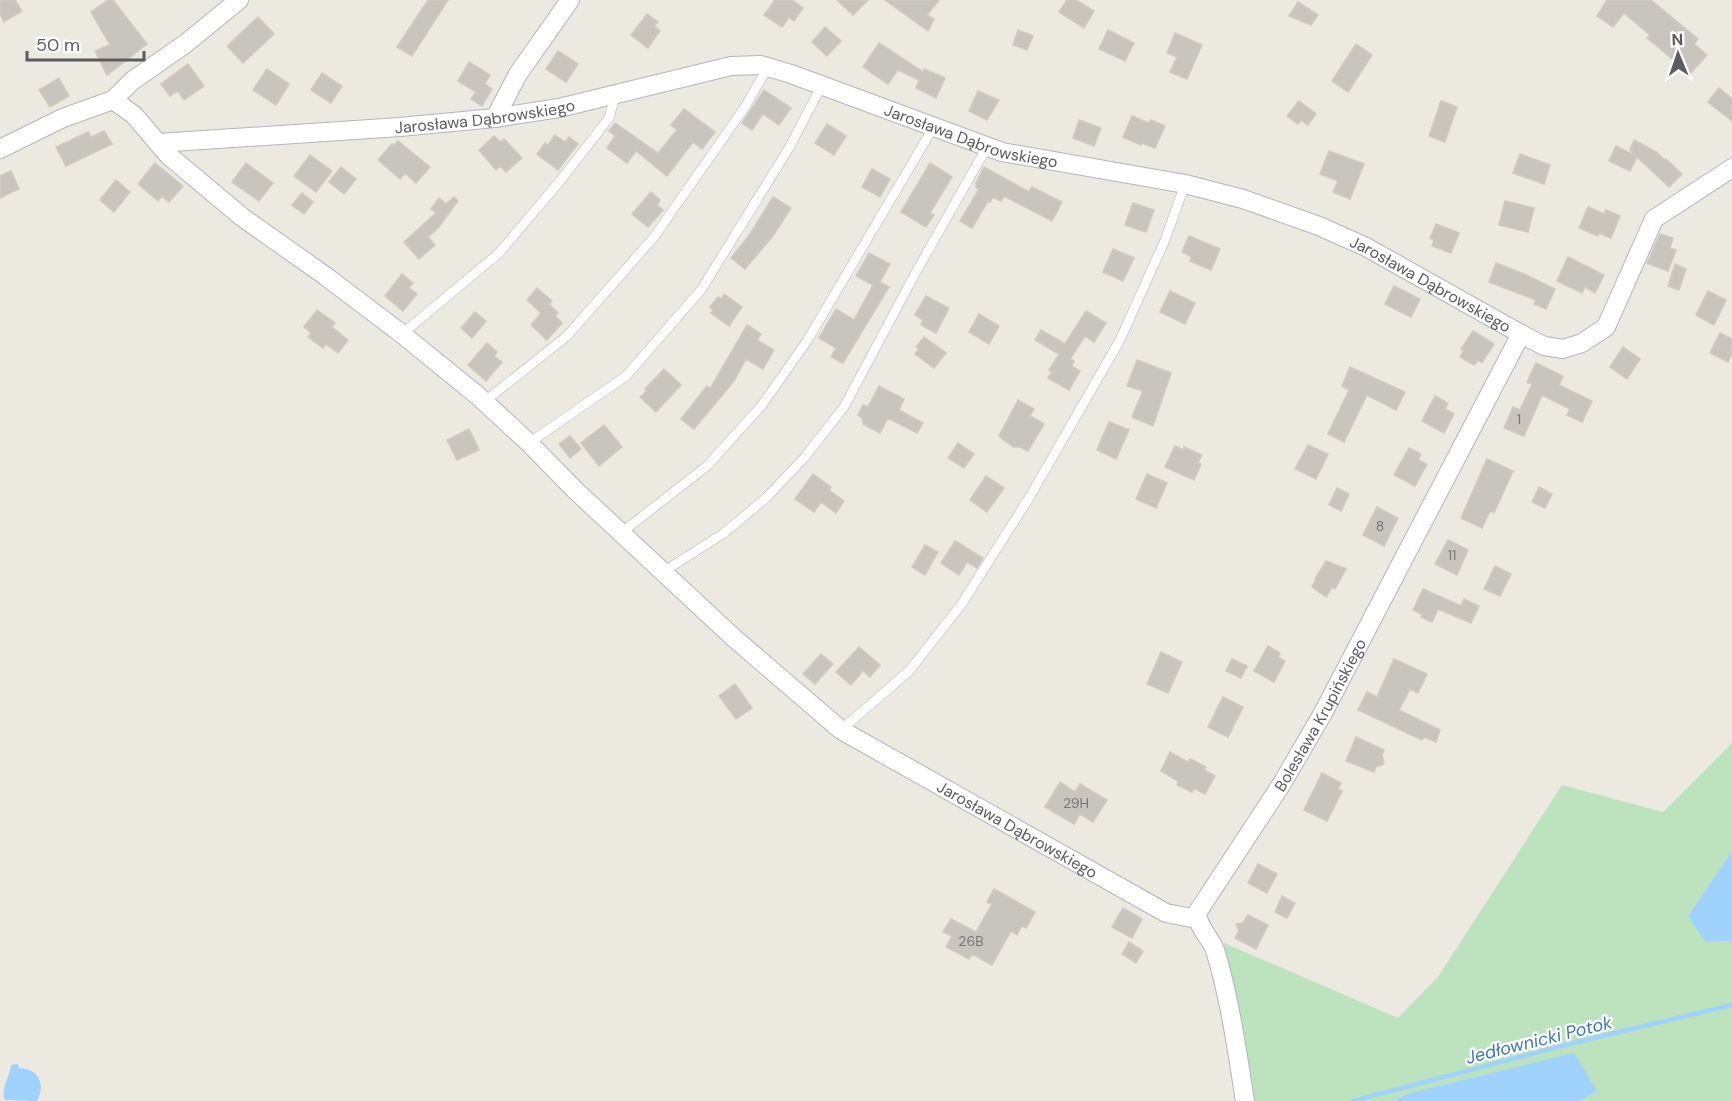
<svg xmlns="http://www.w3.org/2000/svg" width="1732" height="1101" viewBox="0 0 1732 1101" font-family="'DM Sans',sans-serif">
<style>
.green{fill:#bce3bd}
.water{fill:#9fd2fc}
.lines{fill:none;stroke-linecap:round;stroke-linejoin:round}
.stream{stroke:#9fd2fc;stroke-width:4.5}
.building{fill:#c8c5bf;stroke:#d0cabe;stroke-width:1.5}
.service-casing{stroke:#b3b6ba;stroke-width:10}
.minor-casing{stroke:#b3b6ba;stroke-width:20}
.service{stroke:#fff;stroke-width:9}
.minor{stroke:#fff;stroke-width:18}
.labels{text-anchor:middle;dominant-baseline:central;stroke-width:4.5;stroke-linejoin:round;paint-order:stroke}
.number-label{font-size:14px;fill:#757678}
.street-label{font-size:16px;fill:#595c60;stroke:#fff}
.water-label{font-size:18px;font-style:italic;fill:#4078b4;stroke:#fff}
</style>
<rect width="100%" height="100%" fill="#ebe9e0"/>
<path class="green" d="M1732,743V851L1688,916L1705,942L1732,941V1101H1580L1597,1091L1448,1085L1406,1094L1394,1101H1254L1224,943L1398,1018L1438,977L1562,785L1663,812Z"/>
<path class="water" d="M1732,851V941L1705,942L1688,916Z
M1574,1053L1597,1091L1580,1101H1394L1406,1094Z
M18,1064L19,1068C39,1069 46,1084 37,1101L5,1100C0,1089 10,1077 11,1065Z"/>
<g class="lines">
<path class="stream" d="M1353,1101L1577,1042L1732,1005"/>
</g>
<path class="building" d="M0,0H15L22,11L4,22L0,14Z
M108,0H113L147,44L107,75L95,51L110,45L91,12Z
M428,0H448L412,56L397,47Z
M775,0H792L803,8L794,21L789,17L782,27L764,15Z
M837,0H868L853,15Z
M885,0H939L927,15L934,19L928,31Z
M1067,0H1076L1094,11L1084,28L1059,12Z
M1607,0H1651L1698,39L1694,44L1707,55L1690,74L1647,38L1650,35L1624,13L1613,27L1597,16Z
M1298,2L1318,15L1311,25L1289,16Z
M647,14L658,22L654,26L660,31L648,48L631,35Z
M258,17L274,34L243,63L227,46Z
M825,27L841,41L827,56L812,42Z
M1018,30L1033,36L1027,50L1013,45Z
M1108,30L1134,43L1125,61L1099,49Z
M1175,33L1202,45L1187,79L1170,72L1177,57L1167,53Z
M879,43L923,72L924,69L945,78L936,98L916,88L919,80L898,70L888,84L863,67Z
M1356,44L1372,55L1348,92L1332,81Z
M558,51L578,64L566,82L546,69Z
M469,62L490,75L485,84L492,89L482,106L471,99L476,92L458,81Z
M188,64L204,86L184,100L178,91L170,96L161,84Z
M267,69L289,84L276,105L253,90Z
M322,73L342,86L331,103L311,90Z
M59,78L69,96L50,107L39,90Z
M1719,88L1732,99V121L1708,102Z
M764,90L791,108L779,125L763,114L752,130L742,123Z
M978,91L999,100L987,120L969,111Z
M1299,101L1316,114L1308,125L1301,120L1298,124L1287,116Z
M1441,101L1457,107L1445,142L1429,136Z
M684,109L715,132L702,149L693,142L667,176L636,151L627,163L607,148L615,136L609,131L615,123L658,153L677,130L671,125Z
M1132,116L1149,123L1151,120L1165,126L1155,148L1142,143L1141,145L1123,137Z
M1079,120L1101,128L1094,146L1073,138Z
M827,124L846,136L834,155L815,143Z
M104,131L112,144L66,166L56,147L88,132L91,137Z
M555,135L565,142L569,137L578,144L558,170L537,154L545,143L548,145Z
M494,136L501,142L504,139L522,158L506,172L500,166L496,170L479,150Z
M1634,140L1655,151L1665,160L1666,159L1682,174L1669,187L1637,157L1630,171L1609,161L1616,146L1636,156L1630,150Z
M398,141L430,167L416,183L405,173L400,179L378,160L392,144L394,145Z
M1329,151L1364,164L1350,199L1333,192L1338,181L1320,174Z
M1520,154L1550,165L1544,184L1513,173Z
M310,155L332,171L316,192L294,176Z
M155,163L183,186L169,202L162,196L158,201L138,184Z
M246,163L273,183L259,201L232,182Z
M930,163L952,177L930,213L934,215L926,227L901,212Z
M341,167L356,179L344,194L329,182Z
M984,167L1029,192L1032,187L1062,202L1052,221L1004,196L1001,201L993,197L990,202L988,201L972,228L960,221L979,189L976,188V183Z
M872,169L890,179L880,197L862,187Z
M11,171L19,189L0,198V176Z
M116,180L130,192L114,212L100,200Z
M651,192L660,200L657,205L663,210L648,227L632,214Z
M302,193L313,202L304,214L292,205Z
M454,197L458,201L438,228L428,237L435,245L419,259L404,242L436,213L431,209L439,198L446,204Z
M773,197L791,208L773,236L745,269L731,258L750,234Z
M1505,201L1534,208L1528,232L1499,225Z
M1133,203L1154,210L1146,232L1125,225Z
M1588,207L1604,214L1606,210L1620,216L1611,238L1599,233L1598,236L1579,228Z
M1436,224L1459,233L1451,253L1432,246L1434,240L1430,238Z
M1660,234L1673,238L1670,248L1676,250L1668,271L1647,263Z
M1189,236L1220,249L1211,270L1190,261L1192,257L1182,252Z
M1113,249L1134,258L1123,281L1103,272Z
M869,253L890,264L880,282L889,287L843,363L831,357L836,348L819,338L836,309L854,320L873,285L856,276Z
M1568,257L1604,275L1595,293L1585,287L1582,293L1557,281Z
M1496,263L1524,274L1555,289L1546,309L1534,304L1536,300L1489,282Z
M1675,264L1686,269L1679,290L1668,286Z
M402,274L413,283L409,288L417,294L403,311L385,296Z
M1394,286L1420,299L1411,317L1385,304Z
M537,288L552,301L549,304L558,313L555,316L562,323L547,340L531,325L541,313L527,300Z
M1170,291L1195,303L1185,324L1160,312Z
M1708,291L1726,300L1714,325L1696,315Z
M724,294L742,307L729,326L711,313L713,310L710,307L718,297L721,299Z
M926,296L949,308L936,333L921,325L923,320L915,315Z
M317,310L335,323L332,327L348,340L338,353L326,344L323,348L308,337L311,333L304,327Z
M1086,311L1106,323L1094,342L1085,336L1070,359L1074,361L1072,366L1080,371L1069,390L1048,378L1052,371L1049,370L1059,354L1035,340L1041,330L1065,344Z
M475,312L486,321L472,338L461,328Z
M979,314L999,326L989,344L969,332Z
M747,325L761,334L757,340L774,350L763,369L746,359L734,381L694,429L681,419L707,386L710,389Z
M1473,331L1494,344L1482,363L1478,360L1474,365L1460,357L1464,350L1461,349Z
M1720,333L1732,339V353L1728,362L1710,353Z
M924,337L946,353L934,368L915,354L919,349L916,347Z
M487,343L497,352L494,356L502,362L486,381L468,365Z
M1623,347L1640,359L1627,379L1610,367Z
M1137,360L1171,373L1153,426L1132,417L1143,391L1127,386Z
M1536,363L1563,376L1559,385L1592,401L1582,422L1567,415L1570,409L1542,395L1524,436L1504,428L1513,407L1520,410L1532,384L1527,382Z
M1350,367L1405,392L1396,410L1367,395L1344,442L1328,434L1349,390L1342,386Z
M664,369L681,385L656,412L640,397L647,391L645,389Z
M879,386L904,399L899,410L923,423L917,433L888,418L880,433L863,424L862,418L858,415L863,405L868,407Z
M1435,396L1448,403L1445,409L1454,414L1444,433L1422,421Z
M1018,400L1034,409L1030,416L1044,424L1028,451L1020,447H1013L999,436Z
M1109,422L1129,430L1116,459L1097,450Z
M604,425L622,447L599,466L581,443Z
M469,429L479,450L457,460L447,440Z
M570,436L581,449L570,458L559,444Z
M958,443L974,454L964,468L948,458Z
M1308,445L1328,454L1316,479L1295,469Z
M1175,446L1183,450L1184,447L1202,455L1198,462L1201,464L1194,480L1165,467Z
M1409,448L1421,454L1418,460L1427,464L1415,486L1394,475Z
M1487,459L1513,471L1494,513L1490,511L1482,528L1461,518Z
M813,474L831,487L829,490L844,501L836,513L821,502L814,512L795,499Z
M1147,474L1167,483L1156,508L1136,499Z
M986,476L1004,488L987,512L970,500Z
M1539,487L1552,494L1545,508L1532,502Z
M1337,488L1349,494L1341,511L1329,505Z
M1377,507L1398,518L1384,546L1363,535Z
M1448,540L1468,550L1457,575L1435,564Z
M955,541L983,558L977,568L967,562L959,575L941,563Z
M925,545L938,552L925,575L912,567Z
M1326,561L1346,569L1335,589L1332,587L1326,597L1312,587L1316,579H1315Z
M1495,566L1511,574L1500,596L1484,589Z
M1423,589L1461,606L1464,599L1479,606L1471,623L1438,609L1432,622L1421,617L1423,615L1413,610Z
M1268,646L1280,653L1278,657L1285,661L1274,682L1254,671Z
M859,647L880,665L870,677L863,671L851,685L836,672Z
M1161,652L1182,662L1168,693L1147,684Z
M821,654L833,664L815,684L803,674Z
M1232,659L1247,666L1241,678L1226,671Z
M1394,659L1427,674L1418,693L1410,689L1399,710L1440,730L1436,742L1424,737L1422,740L1358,710L1367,692L1377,697Z
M735,684L752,708L736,719L719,696Z
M1223,697L1243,707L1228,737L1208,727Z
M1356,737L1384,750L1382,755L1384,764L1376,767L1374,772L1346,761Z
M1170,752L1188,762L1190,759L1206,767L1204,770L1215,776L1205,794L1194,788L1192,792L1177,785L1178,781L1161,771Z
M1322,773L1341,783L1338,789L1342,791L1327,821L1304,810Z
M1060,782L1075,792L1080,784L1107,800L1093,822L1080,814L1074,824L1045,807Z
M1258,864L1277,874L1267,893L1248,883Z
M994,889L1035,912L1026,928L1022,926L1017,935L1011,931L992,965L972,954L969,959L946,947L952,936L943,932L951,919L976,932L992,904L987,902Z
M1282,896L1295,903L1287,918L1275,912Z
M1123,908L1142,919L1132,938L1112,927Z
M1248,915L1268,925L1256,949L1235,938L1239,931L1236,924L1243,923Z
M1129,942L1143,951L1136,963L1122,954Z"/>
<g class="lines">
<g class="service-casing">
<path id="service" d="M402,334L499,253L560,181L609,118L615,96
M484,402L567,336L654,237L745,107L768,67
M529,443L626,376L701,290L789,148L822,85
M621,533L707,466L762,405L807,341L933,128
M663,572L724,533L766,498L804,458L844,407L916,272L987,147
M841,730L909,671L961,605L1029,498L1120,340L1165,240L1185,184"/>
</g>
<g class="minor-casing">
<g id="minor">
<path id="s1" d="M113,100L134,115L168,155L242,217L324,275L402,334L477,395L529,443L575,490L734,638L841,730L1166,913L1197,919"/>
<path d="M495,118L518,74L570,0"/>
<path id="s2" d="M158,143L400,127L495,118L559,108L731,66L761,65L791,74L1002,152L1185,184L1243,199L1319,226L1366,247L1521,334L1544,346L1563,349L1582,343L1606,327L1654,219L1732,168"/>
<path d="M0,149L63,118L113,100L132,81L185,44L239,0"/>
<path id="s3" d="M1245,1101C1237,1051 1230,999 1215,950C1210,937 1198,928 1197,913L1281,785L1323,713L1521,334"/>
</g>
</g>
<use href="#service" class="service"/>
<use href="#minor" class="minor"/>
</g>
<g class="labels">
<g class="number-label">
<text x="1519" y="419">1</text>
<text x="1380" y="526">8</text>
<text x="1452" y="555">11</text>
<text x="1076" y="803">29H</text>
<text x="971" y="941">26B</text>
</g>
<g class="street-label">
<text stroke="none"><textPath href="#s2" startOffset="328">Jarosława Dąbrowskiego</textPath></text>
<text stroke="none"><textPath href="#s2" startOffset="832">Jarosława Dąbrowskiego</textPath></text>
<text stroke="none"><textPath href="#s2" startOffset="1318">Jarosława Dąbrowskiego</textPath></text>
<text stroke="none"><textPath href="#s3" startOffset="429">Bolesława Krupińskiego</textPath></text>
<text stroke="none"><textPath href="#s1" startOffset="1167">Jarosława Dąbrowskiego</textPath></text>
</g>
<g class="water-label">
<text transform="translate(1539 1040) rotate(-14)">Jedłownicki Potok</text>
</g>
</g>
<g transform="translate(1678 54) rotate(358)" stroke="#ffffff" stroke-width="4.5" paint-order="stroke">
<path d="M0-4.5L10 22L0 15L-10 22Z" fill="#595c60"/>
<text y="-9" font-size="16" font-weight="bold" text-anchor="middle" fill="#595c60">N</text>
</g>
<path d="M27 51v9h117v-9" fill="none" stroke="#595c60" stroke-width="3"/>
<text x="36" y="51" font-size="18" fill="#595c60" stroke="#ffffff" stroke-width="4.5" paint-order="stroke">50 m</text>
</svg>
